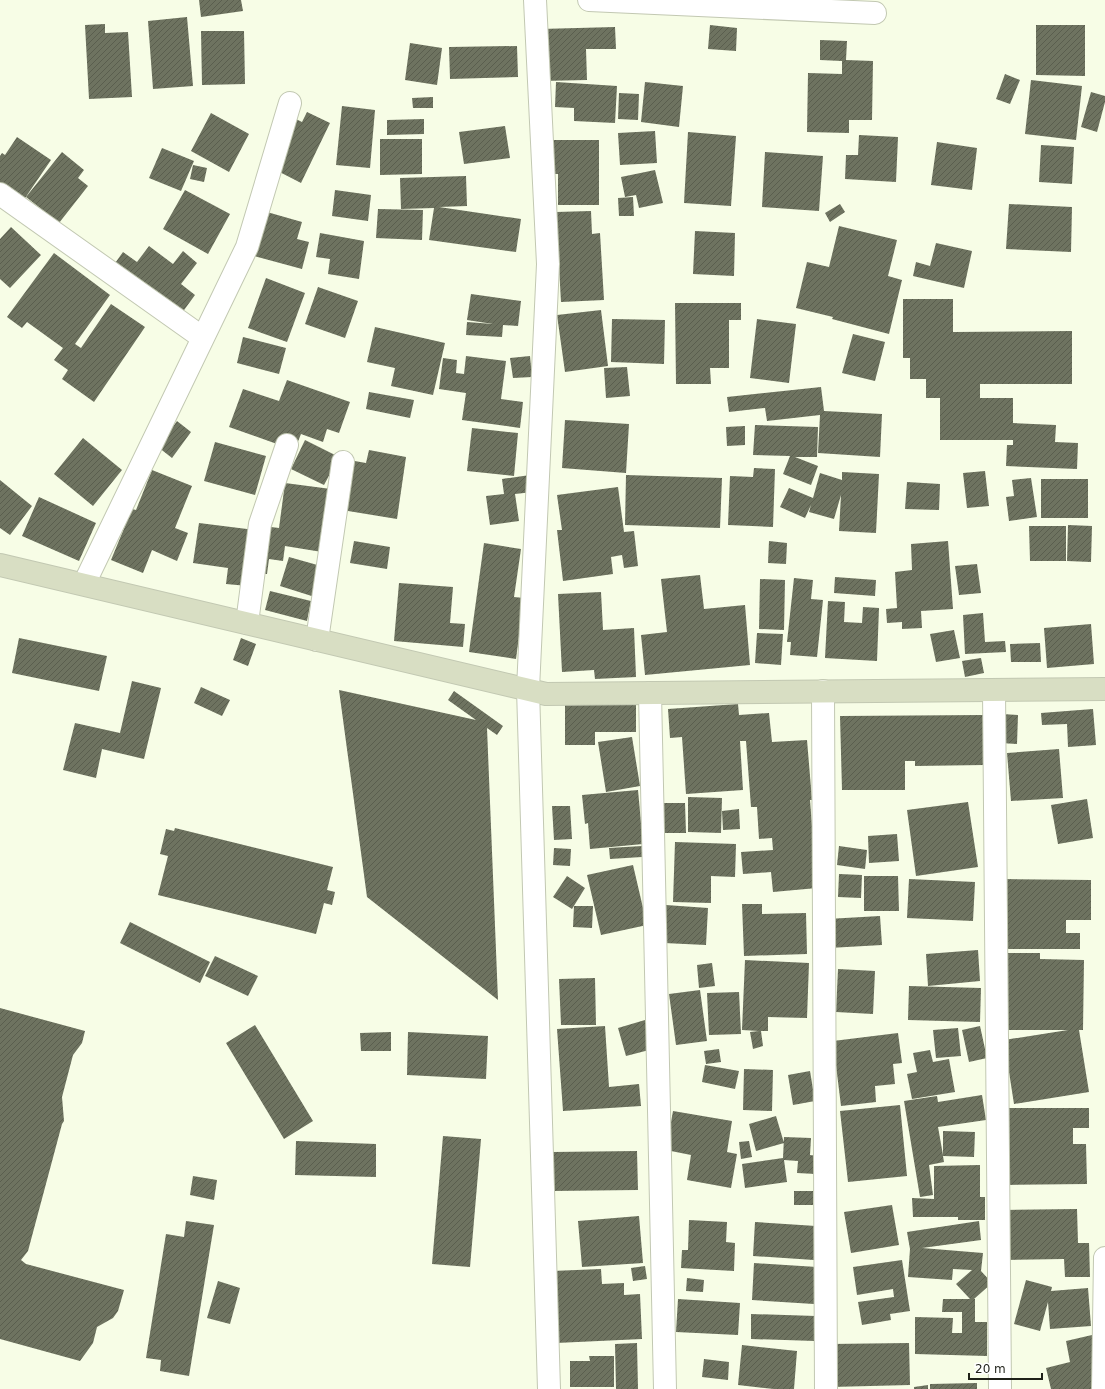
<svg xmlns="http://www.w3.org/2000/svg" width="1105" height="1389" viewBox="0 0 1105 1389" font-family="'DejaVu Sans',sans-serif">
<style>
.building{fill:url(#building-hatch)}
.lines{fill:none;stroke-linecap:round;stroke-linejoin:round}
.street-casing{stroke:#c2c8b2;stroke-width:24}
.secondary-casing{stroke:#c2c8b2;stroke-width:24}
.street{stroke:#fff;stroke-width:22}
.secondary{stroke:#d8dec3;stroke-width:22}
</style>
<defs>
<pattern id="building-hatch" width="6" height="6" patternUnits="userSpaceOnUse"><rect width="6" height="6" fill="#6e7360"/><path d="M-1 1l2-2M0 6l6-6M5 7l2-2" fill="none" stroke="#5a5e4e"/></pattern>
</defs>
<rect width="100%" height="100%" fill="#f7fde6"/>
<path class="building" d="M199,0H241L243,11L201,17Z
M187,17L193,86L153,89L148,21Z
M105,24V33L128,32L132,97L89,99L85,25Z
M710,25L737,28L736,51L708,49Z
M1036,25H1085V76L1036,75Z
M615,27L616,49H586L587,80L541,81L540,29Z
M201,31H244L245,84L202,85Z
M820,40L847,41L846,60L873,61L872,120H849V133L807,132L808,73L842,74V61L820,60Z
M410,43L442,48L437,85L405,80Z
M517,46L518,77L450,79L449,47Z
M1005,74L1020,80L1010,104L996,99Z
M1031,80L1082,86L1076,140L1025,134Z
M556,82L617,86L615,123L574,121V108L555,107Z
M645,82L683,86L679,127L641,122Z
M1091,92L1105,96V102L1097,132L1081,127Z
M619,93L639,94L638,120L618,119Z
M433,97V108H413L412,98Z
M342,106L375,110L370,168L336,165Z
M307,112L330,123L301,183L266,165L290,116L302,122Z
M211,113L249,134L229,172L191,151Z
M424,119V134L387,135V120Z
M505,126L510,158L464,164L459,132Z
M655,131L657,163L620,165L618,133Z
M688,132L736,136L731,206L684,203Z
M859,135L898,137L896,182L845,179L846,155H858Z
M17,137L51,160L23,201L0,186V156L2,153L5,155Z
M380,139H422V174L380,175Z
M548,140H599V205H558V174H549Z
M937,142L977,148L972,190L931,185Z
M1041,145L1074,147L1072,184L1039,182Z
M162,148L194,161L181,191L149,178Z
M62,152L84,170L78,178L88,186L59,223L26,197Z
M765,152L823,156L819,211L762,207Z
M193,165L207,168L204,182L190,179Z
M655,170L663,203L639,208L636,195L625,197L621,177Z
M466,176L467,206L439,207L521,219L516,252L429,240L434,208L401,209L400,178Z
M185,190L230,214L208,254L163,229Z
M335,190L371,195L368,221L332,216Z
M633,197L634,216H619L618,198Z
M840,204L845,212L830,222L825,213Z
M1009,204L1072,207L1071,252L1006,249Z
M378,209L423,210L422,240L376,238Z
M260,210L302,222L297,239L309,242L302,269L247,254Z
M591,211L592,234L600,233L604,300L561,302L556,212Z
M839,226L897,240L888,276L902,280L889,334L832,319L833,317L796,308L807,262L829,267Z
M11,227L41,255L10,288L0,279V239Z
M695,231L735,233L734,276L693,274Z
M320,233L364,241L359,279L328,274L330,259L316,257Z
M936,243L972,251L964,288L913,276L916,262L930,266Z
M149,246L173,264L183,251L197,263L181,284L195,295L179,317L113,266L123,252L137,262Z
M54,253L110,295L75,344L81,348L111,304L145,327L94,402L62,379L68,370L54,360L63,348L27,322L22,328L7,317Z
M266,278L305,293L287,342L248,328Z
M318,287L358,301L345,338L305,324Z
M471,294L521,301L518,326L503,325L502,337L466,335L467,322L493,324L467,320Z
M903,299H953V332L1072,331V384H980V398H1013V433V423L1056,425L1055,442L1078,443L1077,469L1006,466L1007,445H1013V440H940V398H926V379H910V358H903Z
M675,303H741V320H729V368H710L711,384H676Z
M601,310L608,366L565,372L557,315Z
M612,319L665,320L664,364L611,362Z
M757,319L796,324L789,383L750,378Z
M375,327L445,343L433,395L391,386L395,368L367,362Z
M853,334L885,342L875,381L842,373Z
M243,337L286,348L279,374L237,363Z
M466,356L506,361L501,399L523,402L520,428L462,420L466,393L439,389L443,358L457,360L456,373L464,374Z
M530,356L532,377L513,378L510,358Z
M627,367L630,396L606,398L604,368Z
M287,380L350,402L339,433L327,429L323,442L301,434L297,444H277L229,427L243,389L279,401Z
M821,387L824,411L882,414L880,457L818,453L820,415L767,421L765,408L729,412L727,397Z
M369,392L414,400L410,418L366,409Z
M565,420L629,424L626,473L562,468Z
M177,421L191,432L172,458L158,447Z
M755,425L818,427L817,457H795L818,466L811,485L783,474L790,456L753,455Z
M745,426V445L727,446L726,427Z
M472,428L518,433L514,476L467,471Z
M83,438L122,470L93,506L54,474Z
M305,440L339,457L324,485L291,469Z
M215,442L266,456L255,495L204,481Z
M369,450L406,457L397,519L342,510L349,460L366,463Z
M754,468L775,469L773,527L728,525L730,476L753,477Z
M152,470L192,486L175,528L188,533L177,561L152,550L143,573L111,560L132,509L136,510Z
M985,471L989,506L967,508L963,473Z
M842,472L879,474L876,533L839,531L841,495L834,519L809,512L811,505L805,518L780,507L789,488L813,498L820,473L842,480Z
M530,475L533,492L515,494L519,521L490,525L486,496L504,494L502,479Z
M626,475L722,478L720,528L625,525Z
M1031,478L1037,517L1009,521L1006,497L1014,496L1012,480Z
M1041,479H1088V518H1041Z
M0,480L32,506L10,535L0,528Z
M907,482L940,484L939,510L905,509Z
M285,483L331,489L322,552L285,546L283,561L269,559L267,574L257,573L263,526L279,528Z
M618,487L624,532L634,531L638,566L624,568L622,555L611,557L613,574L563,581L557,530H562L557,495Z
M39,497L96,523L79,561L22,536Z
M199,523L255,530L248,586L226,584L228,568L193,563Z
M1068,525L1092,526L1091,562L1067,561Z
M1029,526H1066V561H1030Z
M354,541L390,547L387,569L350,563Z
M769,541L787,543L786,564L768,563Z
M948,541L953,609L921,611L922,628L902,629V622L887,623L886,609L897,608L895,572L912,570L911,544Z
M484,543L521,549L514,597L524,598L516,659L469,652Z
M289,557L328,568L318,598L280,586Z
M977,564L981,593L959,595L955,566Z
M700,575L704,609L745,605L750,665L645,675L641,635L667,632L661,579Z
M835,577L876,580L875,596L834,593Z
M794,578L813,580L811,599L823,600L817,657L790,655L791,642H787Z
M760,579L785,580L784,630L759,629Z
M399,583L453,587L450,623L465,624L463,647L394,641Z
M270,591L311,601L307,621L265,610Z
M601,592L603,630L634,628L636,677L595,679L594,670L562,672L558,594Z
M828,601L845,602L844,622L862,623L863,607L879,608L877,661L825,658Z
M983,613L985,642L1005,641L1006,652L965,654L963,615Z
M1091,624L1094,664L1047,668L1044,628Z
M954,630L960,658L936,662L930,634Z
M757,633L783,634L781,665L755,663Z
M19,638L107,656L99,691L12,673Z
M241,638L256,644L248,666L233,660Z
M1040,643L1041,662H1011L1010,644Z
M981,658L984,673L965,677L962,661Z
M132,681L161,688L144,759L102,749L96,778L63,770L75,723L120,733Z
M201,687L230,700L222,716L194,703Z
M339,690L476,720L448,700L454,691L503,726L497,735L487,728L498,1000L367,897Z
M738,704L739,715L769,713L772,742L807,740L812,800H810L817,888L773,892L771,872L743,874L741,852L773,850L772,838L759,839L757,807H751L746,741H740L743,790L686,794L682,737L670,738L668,709Z
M565,705H636V732H595V745H565Z
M1093,709L1096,745L1068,747L1067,724L1042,725L1041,713Z
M1002,714L1018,715L1017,744L1000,743Z
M984,715V765L915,766V761H905V790H842L840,716Z
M632,737L640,786L606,792L598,742Z
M1059,749L1063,798L1011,801L1007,753Z
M638,790L643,844L590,849L588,823L585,824L582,795Z
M688,797L722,798L721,833L688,832Z
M1087,799L1093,838L1058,844L1051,805Z
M968,802L978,867L916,876L907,810Z
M663,803H685L686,833H663Z
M552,806H570L572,839L554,840Z
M739,809L740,829L723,830L722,811Z
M175,828L333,867L327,890L335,892L332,905L324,903L316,934L158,895L168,856L160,854L166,829L174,831Z
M897,834L899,861L869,863L868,836Z
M675,842L736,844L735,877L711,876V903L673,902Z
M642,846V857L610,859L609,848Z
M839,846L867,850L865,869L837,865Z
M554,848L571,849L570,866L553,865Z
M633,865L647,925L601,935L587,875Z
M839,874L862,875L861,898L838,897Z
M567,876L585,888L572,909L553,897Z
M864,876H898L899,911H864Z
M909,879L975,882L973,921L907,918Z
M1004,879L1091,880V920H1066V933H1080V949H1005Z
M742,904H762V914L806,913L807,954L744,956Z
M666,905L708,908L706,945L664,943Z
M574,906H593L592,928L573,927Z
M880,916L882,945L829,948L827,919Z
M130,922L210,962L200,983L120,943Z
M978,950L980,981L928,986L926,954Z
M1008,953H1040V959L1084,960L1083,1030H1079L1089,1092L1014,1104L1004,1040L1068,1030H1006V989H1008Z
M215,956L258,976L248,996L205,976Z
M745,960L809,963L807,1018L768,1017V1031H761L763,1046L753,1049L750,1032L759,1031L742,1030Z
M712,963L715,986L699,988L697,965Z
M838,969L875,971L873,1014L836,1012Z
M595,978L596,1025H561L559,979Z
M909,986L981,988L980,1022L908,1020Z
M700,990L707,1041L676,1045L669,994Z
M739,992L741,1034L709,1035L707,993Z
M0,1008L85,1031L82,1043L73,1055L62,1097L64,1121L62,1124L28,1251L21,1260L26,1264L124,1290L118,1311L113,1318L97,1327L93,1343L80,1361L0,1339Z
M645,1020L653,1049L626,1056L618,1028Z
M255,1025L313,1121L284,1139L226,1043Z
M605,1026L609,1087L639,1084L641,1106L563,1111L557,1029Z
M980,1026L987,1058L969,1062L962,1030Z
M958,1028L961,1056L936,1058L933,1030Z
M391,1032V1051H361L360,1033Z
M408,1032L488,1036L486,1079L407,1075Z
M898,1033L902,1063L893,1064L895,1084L875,1086L876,1102L841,1106L833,1041Z
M719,1049L721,1062L706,1064L704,1051Z
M930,1050L933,1062L949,1059L955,1092L912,1099L907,1074L917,1072L913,1053Z
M705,1065L739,1071L735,1089L702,1082Z
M744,1069L773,1070L772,1111L743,1110Z
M810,1071L815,1101L793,1105L788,1075Z
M982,1095L986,1120L938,1127L943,1155V1131L975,1132L974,1157L943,1156L944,1162L929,1165L933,1195L920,1197L904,1101L937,1096L938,1102Z
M900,1105L907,1176L848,1182L840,1111Z
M1005,1108H1089V1128H1073V1144H1086L1087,1184L1005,1185Z
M673,1111L732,1121L727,1152L737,1154L731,1188L687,1180L691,1155L666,1150Z
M776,1116L784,1143L756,1151L749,1124Z
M443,1136L481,1139L470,1267L432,1264Z
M784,1137L811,1138L810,1155L817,1156L816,1174L797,1173L798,1161L784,1160L787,1182L745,1188L742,1164L783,1158Z
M296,1141L376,1144V1177L295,1175Z
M749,1141L752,1157L741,1159L739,1142Z
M637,1151L638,1190L552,1191V1152Z
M980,1165V1197H985V1220H958V1217H913L912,1198L934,1199V1166Z
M193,1176L217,1180L214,1200L190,1195Z
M794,1191H813V1205H794Z
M892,1205L899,1245L851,1253L844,1212Z
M1077,1209L1078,1243H1089L1090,1277H1065L1064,1259L1004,1260L1003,1210Z
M639,1216L643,1263L582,1267L578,1221Z
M689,1220L727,1222L726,1242L735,1243L734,1271L681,1268L682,1250H688Z
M186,1221L214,1225L189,1376L160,1371L161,1360L146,1358L166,1234L184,1237Z
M979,1221L981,1240L922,1248L983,1253L981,1271L992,1283L974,1299H975V1322H987V1356L915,1354V1317L953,1318L952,1333H962V1312H942L943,1299H970L956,1284L972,1270L953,1269L952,1280L908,1277L910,1249L907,1232Z
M755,1222L816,1226L814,1260L753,1256Z
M902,1260L910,1311L890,1314L891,1320L862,1325L858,1302L894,1297L893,1289L857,1295L853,1267Z
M754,1263L817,1267L814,1304L752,1300Z
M645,1266L647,1279L633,1281L631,1268Z
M601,1269L602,1284L624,1283V1295L640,1294L642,1339L556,1343L552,1271Z
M687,1278L704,1280L703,1292L686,1291Z
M1026,1280L1052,1287L1051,1291L1088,1288L1091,1326L1050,1329L1048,1302L1040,1331L1014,1324Z
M218,1281L240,1288L230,1324L207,1318Z
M678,1299L740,1303L738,1335L676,1332Z
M751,1314L816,1316L815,1341L751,1339Z
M1092,1335L1099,1360L1092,1362L1098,1389H1051L1046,1368L1070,1362L1066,1341Z
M637,1343L638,1389H616L615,1344Z
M909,1343L910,1385L831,1387L830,1344Z
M742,1345L797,1351L794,1389H774L738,1385Z
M589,1356H614V1387H570V1361H590Z
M704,1359L729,1362L728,1380L702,1377Z
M977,1383V1389H930V1384Z
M928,1385V1389H914V1387Z"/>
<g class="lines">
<g class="street-casing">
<path id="street" d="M535,0L548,264L528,689L549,1389
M589,0L875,13
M0,194L203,338
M84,584L247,247L290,103
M247,623L260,524L287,445
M317,640L343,462
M994,690L1000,1389
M823,691L826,1389
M650,693L665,1389
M1103,1389L1105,1258"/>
</g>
<g class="secondary-casing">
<path id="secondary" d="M0,565L546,694L1105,689"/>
</g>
<use href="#street" class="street"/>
<use href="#secondary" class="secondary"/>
</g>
<path d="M969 1373v6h73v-6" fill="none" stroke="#1f2119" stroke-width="2"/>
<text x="975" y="1373" font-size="12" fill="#1f2119" stroke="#ffffff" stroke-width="3" paint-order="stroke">20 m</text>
</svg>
